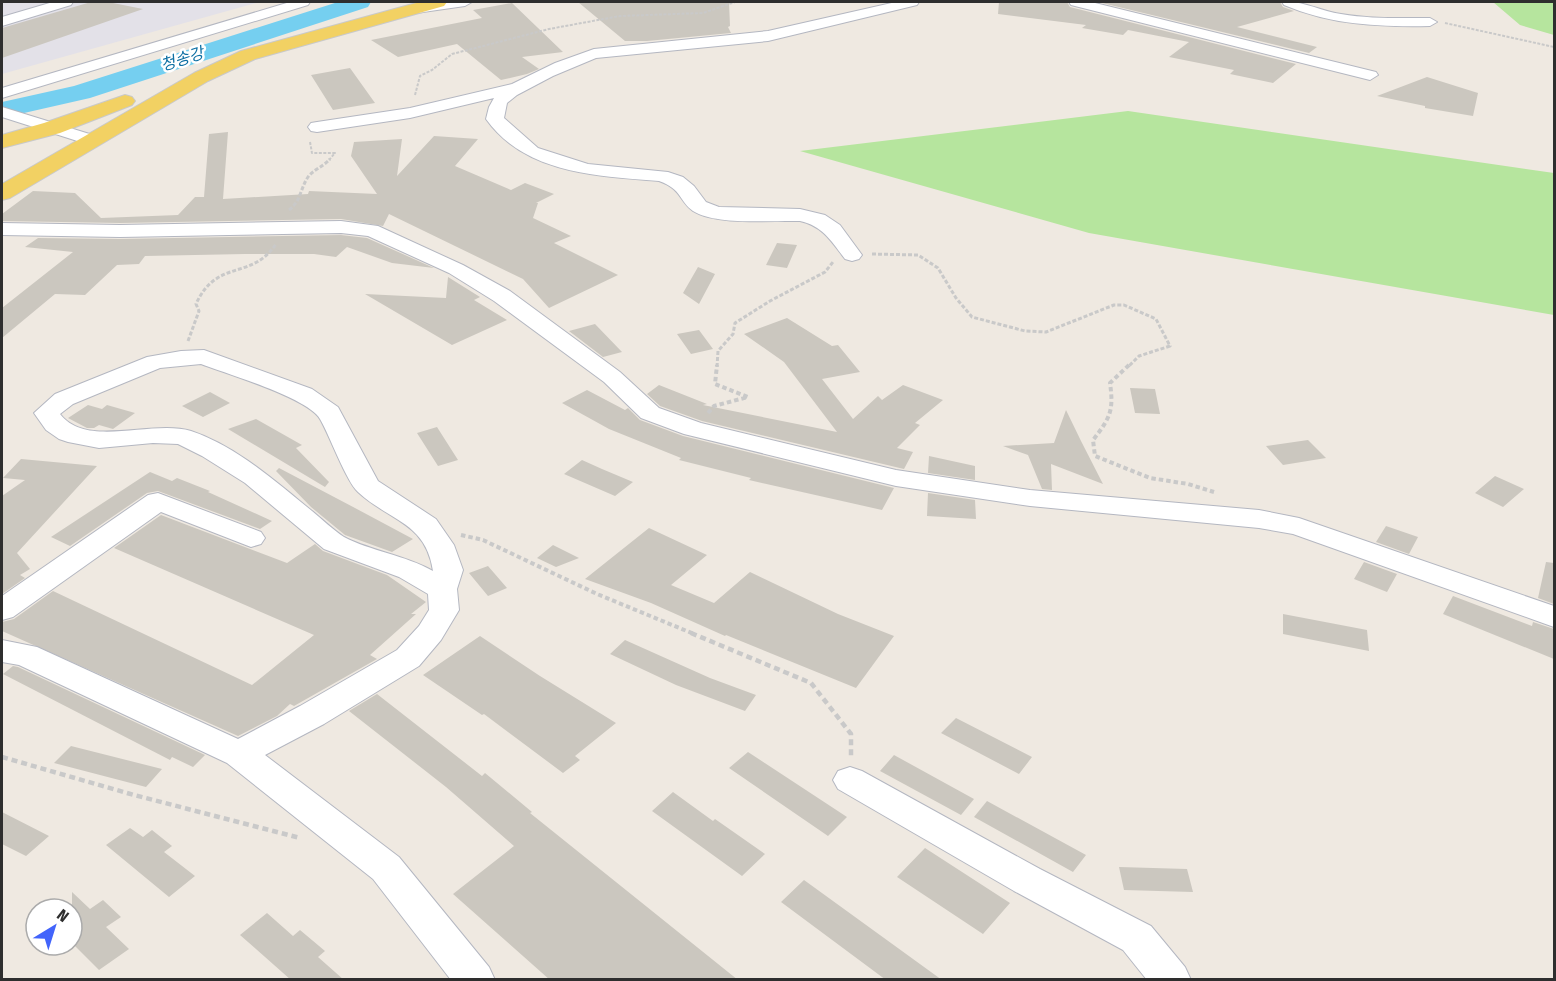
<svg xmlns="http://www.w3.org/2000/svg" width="1556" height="981" viewBox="0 0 1556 981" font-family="'Fira Sans Condensed','Noto Sans KR',sans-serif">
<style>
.industrial{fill:#e3e1e8}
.green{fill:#b6e59e}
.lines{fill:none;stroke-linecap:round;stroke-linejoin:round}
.river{fill:#75cff0;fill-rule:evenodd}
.building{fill:#cbc7bf}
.minor-casing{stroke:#b4b7c1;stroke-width:2}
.major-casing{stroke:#c9c9c9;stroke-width:2}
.path-far3{stroke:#c9c9c9;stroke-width:2;stroke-dasharray:3 1.5;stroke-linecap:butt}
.path-far2{stroke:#c9c9c9;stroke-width:3;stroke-dasharray:4 2;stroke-linecap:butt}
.path-far1{stroke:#c9c9c9;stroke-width:4;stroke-dasharray:4.5 3;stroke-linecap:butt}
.path{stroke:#c9c9c9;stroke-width:4.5;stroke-dasharray:6 4;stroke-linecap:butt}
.minor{fill:#fff;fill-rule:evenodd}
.major{fill:#f2d163;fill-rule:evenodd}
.labels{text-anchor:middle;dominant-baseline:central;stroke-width:5;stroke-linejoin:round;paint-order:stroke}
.far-water-label{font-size:16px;font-style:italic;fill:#0d6fa3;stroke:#fff}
</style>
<rect width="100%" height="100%" fill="#efe9e1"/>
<path class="industrial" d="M2,2H260L2,74Z"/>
<path class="green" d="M1493,2L1554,3V35L1520,25Z
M1128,111L1554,173V315L1089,233L800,151Z"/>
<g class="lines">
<path class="river" d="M338,2H371L368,7L90,98L2,118V102L74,86Z"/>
</g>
<path class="building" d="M91,2H108L143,9L2,58V28Z
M578,2H729L730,26L728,27L731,33L647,41H625Z
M999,2H1067L1070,7L1296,64L1273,83L1230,74L1234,70L1169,57L1189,42L1128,30L1123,35L1082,28L1086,25L998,14Z
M1098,2H1280L1283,7L1294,11L1237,27L1317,47L1309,53Z
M512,3L563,52L522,57L539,69L527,74L501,80L457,44L398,57L371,40L482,18L473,10Z
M350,68L375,103L333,110L311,75Z
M1427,77L1478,93L1473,116L1425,108V106L1377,96Z
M228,132L223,199L308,194L309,191L377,194L351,156L354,142L402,139L397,176L434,136L478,139L455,166L511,190L525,183L554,194L536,203H538L533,218L571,236L554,243L618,275L549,308L523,279L389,214L383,226L341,219L120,223L2,221V214L33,191L75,193L101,218L178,215L195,197H204L209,134Z
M341,235L367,238L434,268L392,263L347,247L336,257L314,254H245L145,256L139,264L117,265L85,295L55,294L2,338V308L73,252L25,247L38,238L120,239Z
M777,243L797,245L787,268L766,265Z
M698,267L715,274L699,304L683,293Z
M448,277L480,297L474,300L507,320L452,345L365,294L446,298Z
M787,318L832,346L838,345L860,372L822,379L853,419L878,396L882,400L903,385L943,400L915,423L920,425L897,448L913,452L904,469L702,421L660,406L647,394L659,385L707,404L703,405L837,432L784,362L744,334Z
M595,324L622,352L603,357L569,331Z
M699,330L713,349L691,354L677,334Z
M1130,388L1155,389L1160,414L1135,413Z
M587,390L625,410L628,408L640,420L683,436L894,488L882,510L749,480L751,478L679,460L681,458L609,429L562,403Z
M210,392L230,403L203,417L182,406Z
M88,405L102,409L107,405L135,413L113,429L99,425L94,428H87L68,418Z
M1066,410L1081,441L1103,484L1051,464L1052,490L1042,489L1028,455L1003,446L1054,443Z
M256,419L302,445L296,448L329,482L325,487L228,429Z
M437,427L458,460L438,466L417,433Z
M1308,440L1326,458L1283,465L1266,446Z
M929,456L975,466V480L928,473Z
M21,459L97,466L17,553L30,569L20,575L25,578L2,594V496L25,480L3,478Z
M582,460L602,469L633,482L615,496L564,474Z
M279,468L355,508L413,539L392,552L345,535L311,507L276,471Z
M150,472L172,481L177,478L210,491L208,492L272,521L260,529L158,491L147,493L70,546L51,537Z
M1495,476L1524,489L1503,507L1475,493Z
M928,493L975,500L976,519L927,516Z
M161,515L287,563L315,544L323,551L387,575L426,602L411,614H416L370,655L377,659L294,706L290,704L277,716L238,736L2,631V622L14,619L53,591L252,685L314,635L114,548Z
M1386,526L1418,537L1409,554L1376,542Z
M649,528L707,555L671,585L714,603L750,572L838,614L894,636L856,688L726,635L725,636L651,603L585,579Z
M553,545L579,558L556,567L537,558Z
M1364,562L1397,574L1387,592L1354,579Z
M1546,562L1554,563V604L1538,598Z
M488,566L507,588L488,596L469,573Z
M1453,596L1532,626L1533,622L1554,629V659L1443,614Z
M1283,614L1367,630L1369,651L1283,634Z
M480,636L540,676L616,723L575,756L580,760L563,773L484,714L482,715L423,675Z
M625,640L710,678L756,695L745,711L676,685L610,654Z
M13,666L18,667L205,755L193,767L172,757L170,760L3,674Z
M377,694L482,776L485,773L532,812L530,813L738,980H550L453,894L514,846L446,787L349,711Z
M956,718L1032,757L1019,774L941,733Z
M71,746L162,769L146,787L54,763Z
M748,752L847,817L828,836L729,768Z
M894,755L974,799L961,815L880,771Z
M673,792L713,821L715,819L765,854L742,876L652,811Z
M987,801L1086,855L1073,872L974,817Z
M2,812L49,836L26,856L2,844Z
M130,828L143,837L152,830L172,846L164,852L195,876L169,897L106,845Z
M925,848L1010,903L983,934L897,877Z
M1119,867L1187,869L1193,892L1124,890Z
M804,880L942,980H886L781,902Z
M72,892L90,909L103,900L121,917L106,927L129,949L99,970L72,943Z
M267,913L293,936L300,930L325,951L318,957L344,980H291L240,935Z"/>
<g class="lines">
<g class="minor-casing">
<path id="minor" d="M53,2H73L71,5L2,26V17Z
M290,2H310L308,5L2,98V88Z
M439,2H472L465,6L409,14L402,10L409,6Z
M896,2H919L917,5L768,41L596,58L553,76L517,95L507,103L504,118L538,148L588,164L668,172L683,177L694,186L706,202L719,207L800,209L825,215L840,225L862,255L859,259L852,261L845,259C832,242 823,226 800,221C772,220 717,226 693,211C679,201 682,189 659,181C598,176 525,174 486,119L489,107L494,98L410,118L317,132L311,131L308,127L311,123L317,122L410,108L512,84L555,63L594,49L768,31Z
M1069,2H1091L1376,72L1378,75L1370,80L1071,5Z
M1282,2C1302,0 1320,11 1341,14C1370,19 1400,18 1430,18L1437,22L1430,26C1379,27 1332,25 1284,5Z
M2,107L96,136L99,140L96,144L90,145L2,117Z
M341,221L378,226L463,265L510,291L620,372L659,408L701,423L896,470L1030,490L1259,510L1299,518L1554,606V627L1293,534L1259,528L1030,506L896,486L684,434L641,418L604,382L494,301L449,273L368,236L341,233L120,237L2,235V223L120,225Z
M204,350L312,389L338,407L378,481L436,519L454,545L463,570L457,589L459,610L441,640L419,666L324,724L265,755L399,857L489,967L495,980H451L373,879L227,763L19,665L2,662V640L37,647L238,739L300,706L397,650L419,626L429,610L428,594L399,577L324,549L245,483L202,456L178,444L153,443L99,448L68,442L59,439L46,430L34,413L55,394L147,357L181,351ZM201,364C227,374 308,398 320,419C330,436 346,481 358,492C389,521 426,522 433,571C405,555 370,551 344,537C333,530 322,519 312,511C275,481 236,446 191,431C152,419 87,449 60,414L73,404L160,368Z
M158,493L261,532L265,538L261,544L251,547L161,512L13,617L2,620V596L148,495Z
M850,767L862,771L1040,869L1151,926L1185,967L1191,980H1147L1123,950L1014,891L838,789L833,780L838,771Z"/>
</g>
<g class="major-casing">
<path id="major" d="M420,2H447L444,6L255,59L208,81L10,198L2,200V184L194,73L241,51Z
M125,95L132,97L135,101L132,105L60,133L2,148V135L44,123Z"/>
</g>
<path class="path-far3" d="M1445,23L1554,47
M415,95L420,76L432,70L452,54L549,29L620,16L703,13L735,2
M310,142L312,153H335L329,160"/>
<path class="path-far2" d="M289,210C301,201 300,189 308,177C313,170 324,166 330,159
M872,254L918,255L938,268L956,298L972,317L1025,331L1046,332L1114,305H1124L1156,319L1170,346L1139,356L1128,367
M188,341L199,311L196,304C217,258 251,281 276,244
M717,367L718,351L733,334L735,323L770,301L825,272L833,262"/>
<path class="path-far1" d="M1129,365L1110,383C1114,411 1110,418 1093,440L1095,456L1150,478L1188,484L1214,492
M708,413L714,406L748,397L715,384L717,365
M461,535L483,540L597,594L694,634"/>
<path class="path" d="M691,633L811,683L851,734V758
M2,757L134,795L300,838"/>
<use href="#minor" class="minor"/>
<use href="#major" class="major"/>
</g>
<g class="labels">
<g class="far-water-label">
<text transform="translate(182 59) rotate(-18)">청송강</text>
</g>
</g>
<rect width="1556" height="981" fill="none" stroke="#2e2e2e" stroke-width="6"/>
<g transform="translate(54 927) rotate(38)"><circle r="28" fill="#ffffff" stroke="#ababab" stroke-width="1.5"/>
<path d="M0-4.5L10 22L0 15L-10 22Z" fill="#4264fb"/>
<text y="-9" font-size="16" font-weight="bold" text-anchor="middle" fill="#2e2e2e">N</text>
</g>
</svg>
